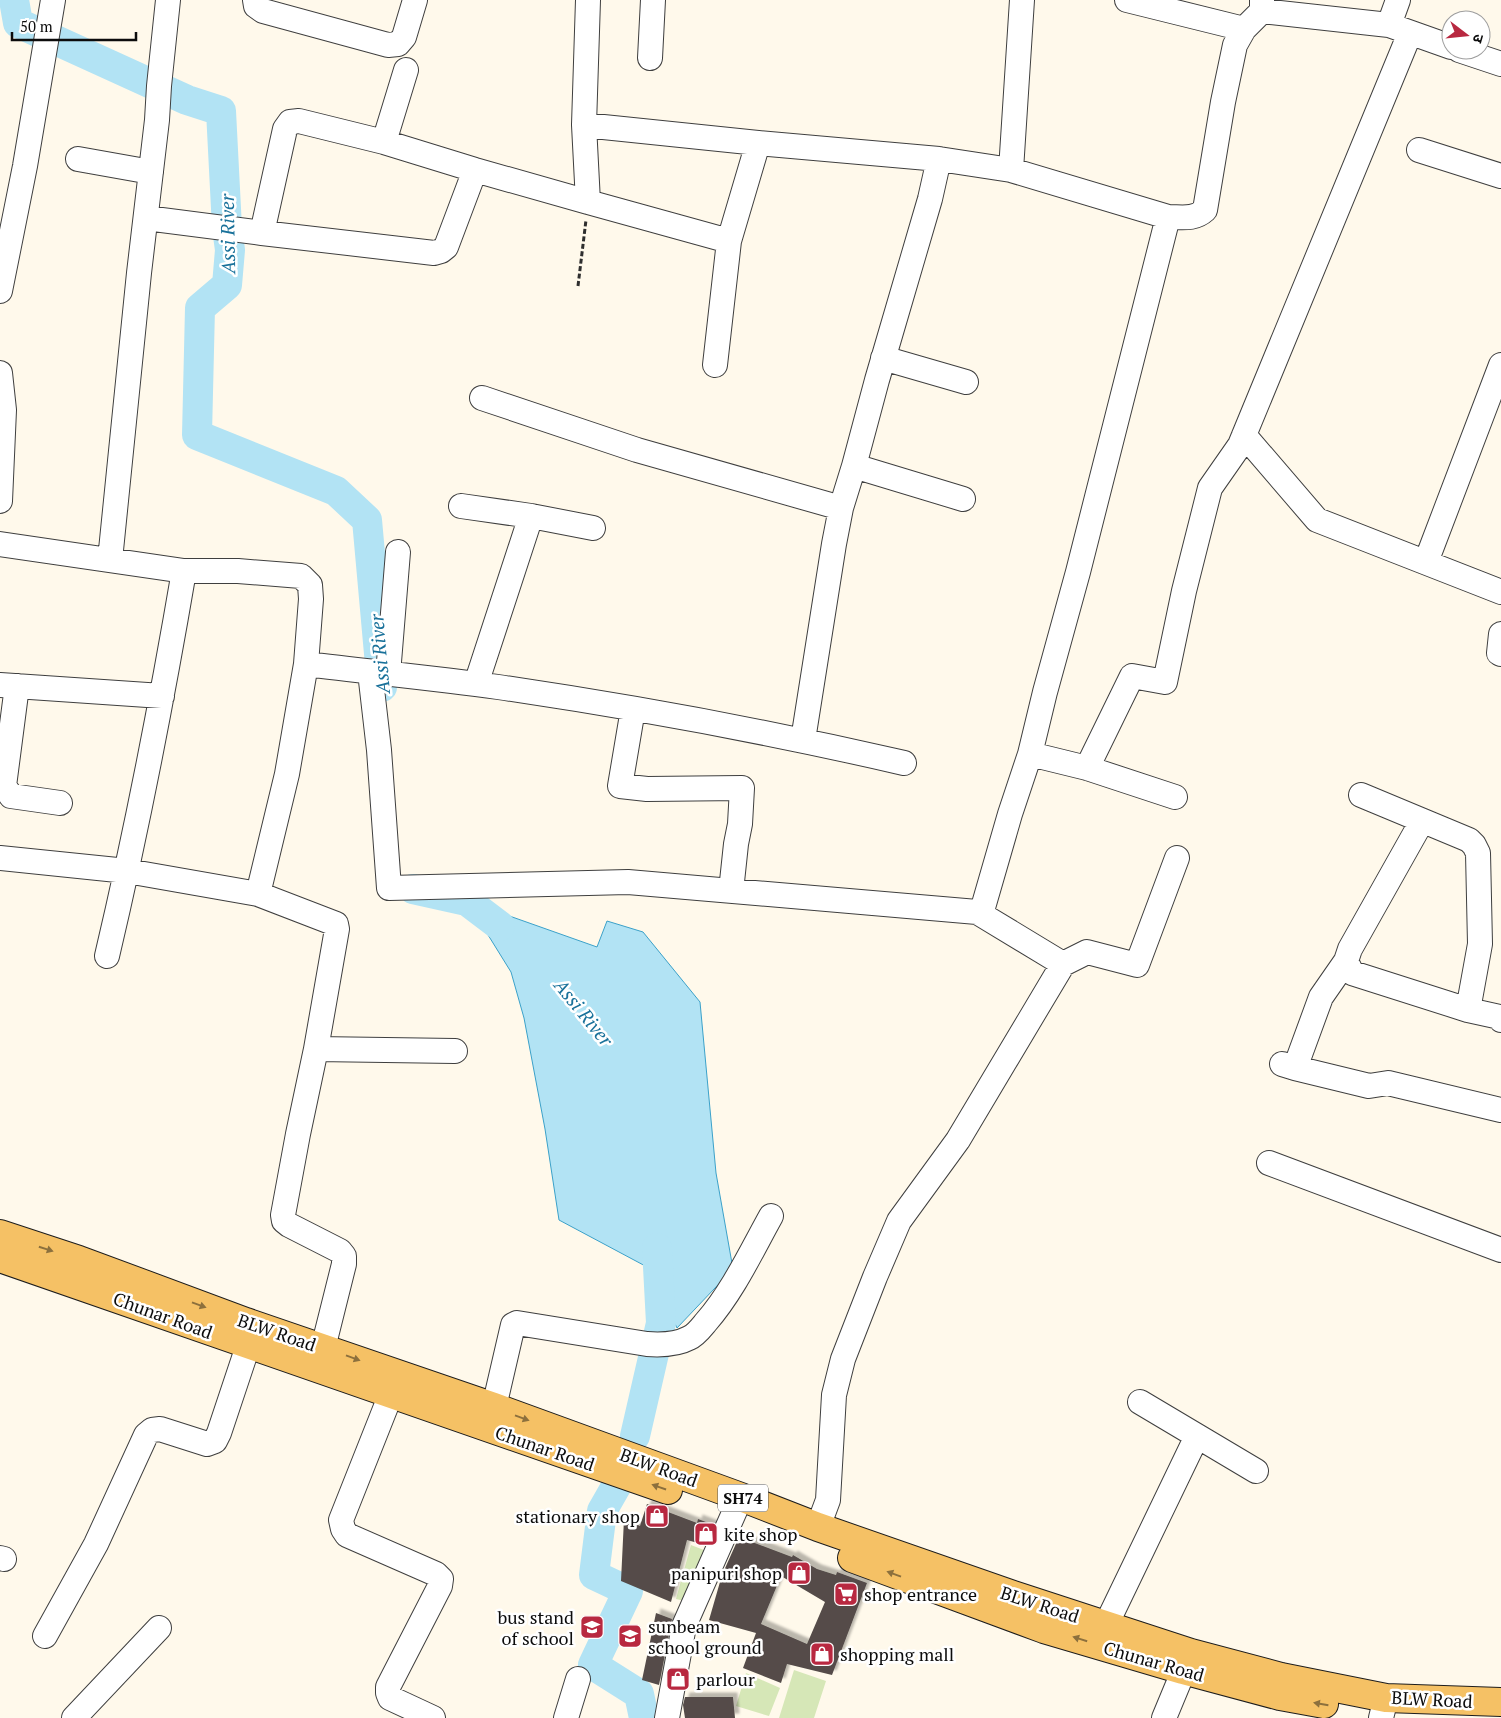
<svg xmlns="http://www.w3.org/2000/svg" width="1501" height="1718" viewBox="0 0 1501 1718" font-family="'PT Serif','Noto Sans Devanagari',serif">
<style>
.green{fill:#d6e7b7}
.water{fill:#b2e3f4;stroke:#3ba1c9}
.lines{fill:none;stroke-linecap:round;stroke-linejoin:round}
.river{stroke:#b2e3f4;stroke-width:30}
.building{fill:#544c49;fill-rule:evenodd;filter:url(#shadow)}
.minor-casing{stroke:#3f3f3f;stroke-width:26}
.major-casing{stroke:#1d1d1d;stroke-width:30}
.path{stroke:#2e2e2e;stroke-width:3;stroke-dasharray:5 2.5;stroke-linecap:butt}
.minor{stroke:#fff;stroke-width:24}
.major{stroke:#f5c165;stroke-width:28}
.oneway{fill:#8c703d}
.labels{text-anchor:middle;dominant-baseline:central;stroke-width:5;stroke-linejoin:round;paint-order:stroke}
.shield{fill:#fff;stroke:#555;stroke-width:1}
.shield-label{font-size:16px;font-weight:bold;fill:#0c0c0c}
.street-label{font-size:18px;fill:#0c0c0c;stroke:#fff}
.poi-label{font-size:18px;fill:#0c0c0c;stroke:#fff;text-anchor:start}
.water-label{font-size:19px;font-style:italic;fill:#19719a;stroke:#fff}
</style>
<defs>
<filter id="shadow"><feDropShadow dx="4.5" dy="-4.5" stdDeviation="1" flood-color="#0004"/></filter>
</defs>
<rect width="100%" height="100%" fill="#fff9eb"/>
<path class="green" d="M691,1545L709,1552L689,1602L676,1599Z
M794,1670L826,1681L814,1718H779Z
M746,1673L780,1688L769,1716L736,1706Z"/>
<path class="water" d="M467,901L597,947L607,921L643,932L700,1002L716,1173L733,1269L677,1328L649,1268L559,1220L545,1129L524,1018L511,972Z"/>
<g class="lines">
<path class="river" d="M14,0L18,23L187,100L221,111L227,228L230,250L227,285L200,308L197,435L336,491L367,520L382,687
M413,889L467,901L500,926
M635,1436L661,1323L657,1248
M618,1483L602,1511L594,1575L628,1591L593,1665L639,1694L644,1718"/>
</g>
<path class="building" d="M647,1504L697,1523L698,1519L714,1525L705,1545L687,1540L671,1602L621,1581L624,1519L640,1526Z
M739,1537L792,1557L793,1555L817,1569L836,1575L837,1572L867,1583L832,1675L787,1664L781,1683L743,1668L756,1633L709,1620L722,1575ZM781,1576L825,1602L807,1644L761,1624Z
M656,1613L672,1619L659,1685L642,1680Z
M685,1697H733L735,1718H685L683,1705Z"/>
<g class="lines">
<g class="minor-casing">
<path id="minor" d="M255,0L256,6L263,11L388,45L398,44L404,37L415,0
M1127,0L1244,29
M1262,0V11L1389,25L1451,47
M1389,25L1398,0
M1459,50L1501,64
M650,58L653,0
M584,125L758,143L939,159L1011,170L1022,0
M384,142L406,70
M1419,150L1501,176
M78,159L151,172
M939,159L930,199L877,380L854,466L963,499
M1011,170L1168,217
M588,202L729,241
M146,218L262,233L285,129L290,122L299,121L384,142L475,170L588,202L584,125L588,0
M262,233L434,253L441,251L446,247L475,170
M0,291L25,166L53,0
M883,358L966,382
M715,365L729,241L758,143
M0,373L4,410L0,501
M482,398L637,450L841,508L854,466
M1244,435L1317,520L1501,592
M461,506L531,516
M0,544L184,571H238L301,576L310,585L311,599L306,664L287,774L258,894
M110,560L139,273L157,120L159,86L168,0
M1426,562L1501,365
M1501,634L1499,653L1501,654
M306,664C370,672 434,678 498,687C634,707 770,732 904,763
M370,672L379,750L389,888L628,882L977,912L982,911L1010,814L1030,754L1045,692L1078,572L1168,217C1182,217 1194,220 1205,210L1223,102L1235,45L1244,29L1262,11
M388,674L398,552
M476,684L531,516L593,528
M0,685L162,696
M17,686L4,786L11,796L60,803
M633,709L620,786L647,789L742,788L740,824L736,844L731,891
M803,740L834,544L841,508
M1030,754L1087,768L1175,797
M1087,768L1132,676L1165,682L1184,591L1210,488L1240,445L1410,33
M1361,795L1469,840L1474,845L1478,853L1480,944L1468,1010
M0,858L127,871L258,894L336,924L337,929L316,1049L298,1134L283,1215L284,1221L289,1225L340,1251L344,1256V1264L323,1348
M107,956C137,829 162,700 184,571
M1346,961L1352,973L1468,1010L1500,1017L1501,1020
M1063,964L1087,952L1137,965L1177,858
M316,1049L455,1051
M1282,1064L1295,1068L1369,1086L1388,1083L1501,1110
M1295,1068L1321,997L1346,961L1350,949L1422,821
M1269,1163L1501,1250
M397,1376L391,1394L341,1520L343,1529L347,1535L436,1574L441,1579L440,1586L388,1687V1693L390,1698L433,1718
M1140,1402L1256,1471
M494,1407L513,1325L517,1323L647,1344C661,1345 676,1345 689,1338C696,1335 701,1328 706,1322C733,1291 751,1252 771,1216
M818,1527L828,1500L834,1395L843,1359L875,1277L899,1221L958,1140L1063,964L977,912
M0,1558L4,1559
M1106,1625L1197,1436
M45,1636L96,1544L146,1435L152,1430L160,1429L207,1444L215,1441L219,1433L248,1346L250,1326
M74,1718L159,1628
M566,1718L578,1679
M667,1718L684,1626L741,1497
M1164,1718L1191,1653
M1381,1718L1386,1698"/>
</g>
<g class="major-casing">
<path id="major" d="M0,1234L79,1260L246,1322L494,1407L741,1497L818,1527L1013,1595L1191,1653L1281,1677L1386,1698L1501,1702
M0,1258L668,1490
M852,1558L1044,1629L1183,1670L1280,1696L1324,1704"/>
</g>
<path class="path" d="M578,286L586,220"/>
<use href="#minor" class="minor"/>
<use href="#major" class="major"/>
</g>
<defs><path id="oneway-solid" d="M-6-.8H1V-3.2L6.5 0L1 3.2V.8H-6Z" transform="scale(1.25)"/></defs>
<g class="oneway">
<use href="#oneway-solid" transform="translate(46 1249) rotate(18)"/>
<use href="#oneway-solid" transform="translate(199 1305) rotate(20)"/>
<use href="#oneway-solid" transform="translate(353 1358) rotate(20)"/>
<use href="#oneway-solid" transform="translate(522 1418) rotate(20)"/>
<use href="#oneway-solid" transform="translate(659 1487) rotate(-161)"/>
<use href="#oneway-solid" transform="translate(894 1574) rotate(-160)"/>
<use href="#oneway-solid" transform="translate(1080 1639) rotate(-163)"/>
<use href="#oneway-solid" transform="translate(1321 1704) rotate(-170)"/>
</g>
<defs>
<g id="shop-square" transform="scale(1.25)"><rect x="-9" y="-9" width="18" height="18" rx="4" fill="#b82840" stroke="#fff"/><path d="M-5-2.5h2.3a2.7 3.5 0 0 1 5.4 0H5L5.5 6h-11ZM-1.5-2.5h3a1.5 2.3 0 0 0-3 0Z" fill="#fff"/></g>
<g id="supermarket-square" transform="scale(1.25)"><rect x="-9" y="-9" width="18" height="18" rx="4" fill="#b82840" stroke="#fff"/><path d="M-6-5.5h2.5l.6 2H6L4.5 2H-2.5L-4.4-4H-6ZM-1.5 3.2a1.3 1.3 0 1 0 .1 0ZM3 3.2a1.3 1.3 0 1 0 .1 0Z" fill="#fff"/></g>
<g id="school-square" transform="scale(1.25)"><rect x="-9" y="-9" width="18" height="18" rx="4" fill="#b82840" stroke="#fff"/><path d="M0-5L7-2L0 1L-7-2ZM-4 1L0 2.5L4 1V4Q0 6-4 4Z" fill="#fff"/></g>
</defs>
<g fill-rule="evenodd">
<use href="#shop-square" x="657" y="1516"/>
<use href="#shop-square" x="706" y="1534"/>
<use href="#shop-square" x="799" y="1573"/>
<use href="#supermarket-square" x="846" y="1594"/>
<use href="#school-square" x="592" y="1627"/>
<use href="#school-square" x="630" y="1636"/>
<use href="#shop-square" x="822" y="1654"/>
<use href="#shop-square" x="678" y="1679"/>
</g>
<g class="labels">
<rect class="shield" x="718" y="1484.5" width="50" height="27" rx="4"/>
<g class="shield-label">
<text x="743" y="1498">SH74</text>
</g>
<g class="street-label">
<text transform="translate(163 1315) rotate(20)">Chunar Road</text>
<text transform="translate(277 1332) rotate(19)">BLW Road</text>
<text transform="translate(545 1448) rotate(19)">Chunar Road</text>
<text transform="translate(659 1467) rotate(20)">BLW Road</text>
<text transform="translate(1040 1604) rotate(18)">BLW Road</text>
<text transform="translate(1154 1661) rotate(16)">Chunar Road</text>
<text transform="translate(1432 1699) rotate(3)">BLW Road</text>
</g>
<g class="poi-label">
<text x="640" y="1516" text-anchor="end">stationary shop</text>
<text x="724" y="1534">kite shop</text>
<text x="782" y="1573" text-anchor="end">panipuri shop</text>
<text x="864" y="1594">shop entrance</text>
<text x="574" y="1617" text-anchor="end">bus stand<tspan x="574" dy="21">of school</tspan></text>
<text x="648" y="1626">sunbeam<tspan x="648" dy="21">school ground</tspan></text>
<text x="840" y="1654">shopping mall</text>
<text x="696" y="1679">parlour</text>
</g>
<g class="water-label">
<text transform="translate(227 234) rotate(-91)">Assi River</text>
<text transform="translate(379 654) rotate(-95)">Assi River</text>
<text transform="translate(584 1012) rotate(51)">Assi River</text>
</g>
</g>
<g transform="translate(1466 35) rotate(106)"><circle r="24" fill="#ffffff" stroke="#9e9e9e"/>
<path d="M0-4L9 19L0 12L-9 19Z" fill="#b82840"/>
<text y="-8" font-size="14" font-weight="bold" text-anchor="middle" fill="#0c0c0c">उ</text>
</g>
<path d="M12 32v8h124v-8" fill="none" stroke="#0c0c0c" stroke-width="2.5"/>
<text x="20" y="32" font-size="15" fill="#0c0c0c" stroke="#ffffff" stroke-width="4" paint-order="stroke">50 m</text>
</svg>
